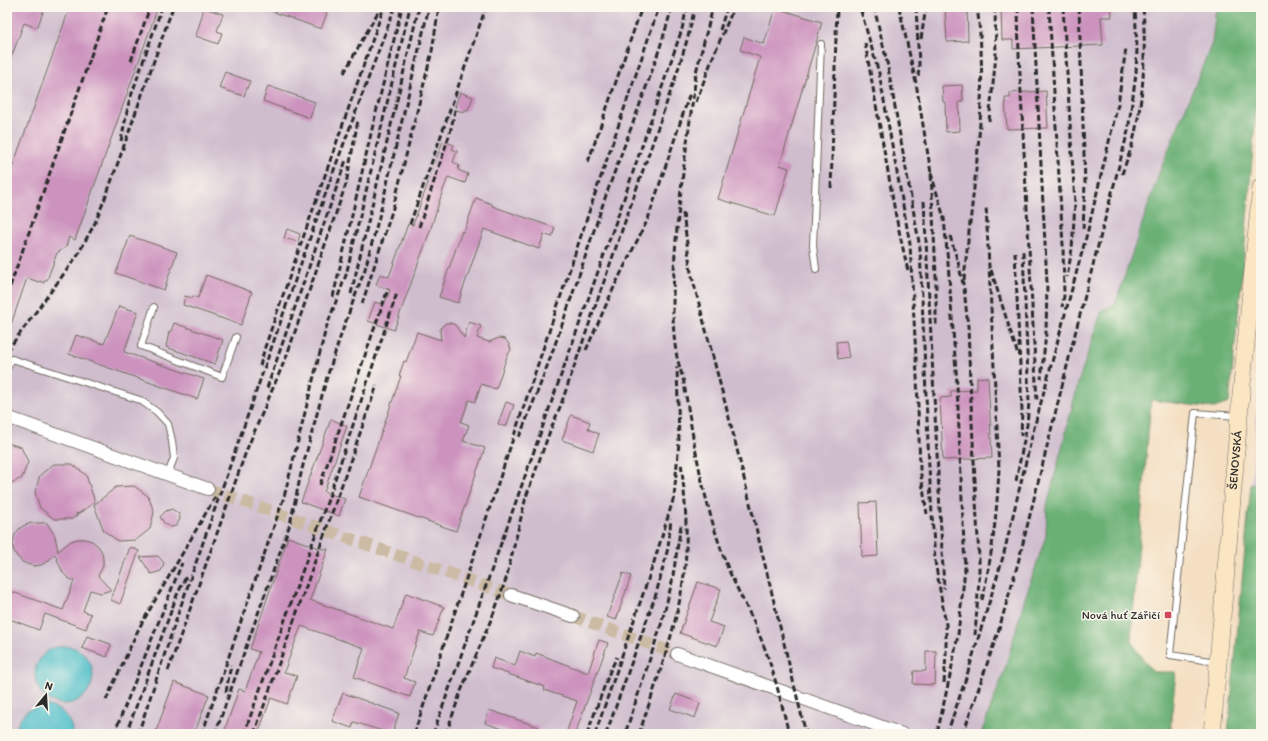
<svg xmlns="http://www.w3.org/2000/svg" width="1268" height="741" viewBox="0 0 1268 741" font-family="Itim,sans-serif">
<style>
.industrial{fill:#cfbdce}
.forest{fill:#6ab075;stroke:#4a6e50}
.water{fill:#53c0ca;stroke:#3f767a}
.building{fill:#cc93be}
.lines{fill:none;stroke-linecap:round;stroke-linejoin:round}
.street-tunnel{stroke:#ccbba4;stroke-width:12;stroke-dasharray:12 6;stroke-linecap:butt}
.lane-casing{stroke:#716a60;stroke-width:8}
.street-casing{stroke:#716a60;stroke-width:14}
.secondary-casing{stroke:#716a60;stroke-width:18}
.lane{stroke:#fff;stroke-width:6}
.street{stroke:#fff;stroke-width:12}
.secondary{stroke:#fbe6c4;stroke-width:17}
.rail{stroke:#2b2b2b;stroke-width:3;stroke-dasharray:6 3;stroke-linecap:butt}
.poi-dot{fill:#d1495b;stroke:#fbf7ec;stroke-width:1.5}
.labels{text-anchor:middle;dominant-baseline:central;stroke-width:3;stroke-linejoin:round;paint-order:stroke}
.street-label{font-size:12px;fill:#2b2b2b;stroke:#fbf7ec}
.poi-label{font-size:12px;fill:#2b2b2b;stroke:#fbf7ec;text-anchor:end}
</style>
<rect width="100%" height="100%" fill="#fbf7ec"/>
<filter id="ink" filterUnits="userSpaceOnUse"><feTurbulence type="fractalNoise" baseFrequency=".025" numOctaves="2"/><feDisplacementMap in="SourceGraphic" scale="8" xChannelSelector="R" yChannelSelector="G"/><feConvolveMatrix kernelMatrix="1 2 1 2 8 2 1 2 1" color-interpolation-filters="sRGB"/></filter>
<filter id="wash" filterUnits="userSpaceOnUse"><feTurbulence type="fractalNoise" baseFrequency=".012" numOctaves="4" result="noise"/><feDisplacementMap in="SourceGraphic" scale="16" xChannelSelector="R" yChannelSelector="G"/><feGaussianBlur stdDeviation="0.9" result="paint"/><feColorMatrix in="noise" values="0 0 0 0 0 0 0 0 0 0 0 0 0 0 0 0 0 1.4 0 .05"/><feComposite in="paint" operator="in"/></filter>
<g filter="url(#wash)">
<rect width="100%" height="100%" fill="#f4dfc2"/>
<path class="industrial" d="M7,7H1216L1212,43L1159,173L1115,305L1102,310L1079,380L1047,506L1046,536L1025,598L1004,672L981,734H7Z
M1261,357V485L1251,484Z"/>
<path class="forest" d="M1216,7H1261V47L1254,135L1243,267L1229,403L1214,408L1151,400L1131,639L1137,651L1153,672H1176L1170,730L1150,728L1137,734H981L1004,672L1025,598L1046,536L1047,506L1079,380L1102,310L1115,305L1159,173L1212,43Z
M1251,484L1261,485V734H1228Z"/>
<path class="water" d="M35 675a29 29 0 1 1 58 0a29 29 0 1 1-58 0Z
M42,705C61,707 70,715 73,734H16C16,717 27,708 42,705Z"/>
<g id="blocks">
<path class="building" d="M7,7H45L37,28L24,23L8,66H7Z
M70,7H158L75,240L69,237L66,247L57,253L47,280H45L44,283L40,281L39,282L27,278L8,333L7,332V182Z
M263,7H325L323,12L327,13L321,29L263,8Z
M945,7H967L968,41L947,42Z
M1001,7H1111L1112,17H1101L1103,45L1013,49V40H1002Z
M204,8L223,14L217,31L222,33L218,44L196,36Z
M775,8L822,22L780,165L789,168L775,216L718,199L760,57L740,50L744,37L764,44Z
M225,72L250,81L244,96L219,88Z
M962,85L963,101L959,102L960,131L946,132L945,102H943L942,86Z
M268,86L315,102L310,118L263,101Z
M1046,91L1048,128L1007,129L1005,98H1010V93Z
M460,92L473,97L468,110H465L464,112L456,110L457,107L455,106Z
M443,141L454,145L452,149L457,151L453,162L459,165L458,170L468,174L465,183L448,177L442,193L430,231L394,330L368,321L375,302L384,305L390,290L376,285L380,274L389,277L408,224L413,225Z
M476,198L492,204V206L555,228L552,237L544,234L539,249L484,229L458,303L439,297L462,231L464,232Z
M287,229L300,234L298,242L284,238Z
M130,236L177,252L164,290L116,273Z
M206,275L252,292L241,325L183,305L185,296L192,298L193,296L198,298Z
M119,306L138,312L124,352L204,379L197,399L69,354L76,335L104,344Z
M469,322L481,326L477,338L489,342L499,338L505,339L509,344L511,350L507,356L496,389L481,384L475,402L469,400L461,422L469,425L463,441L485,448L456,531L359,497L401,376H399L404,361L406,362L417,332L441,340L440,330L442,326L446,323H451L455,325L464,338Z
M174,323L223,340L215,364L166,347L169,332L171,331Z
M846,341L849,357L838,359L836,342Z
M988,377L992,458L943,460L940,398L951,397V391L977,390V378Z
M506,402L514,405L506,427L498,424Z
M571,415L590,422L588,429L599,434L593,451L562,440Z
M331,419L347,426L324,492L345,499L339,516L301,502Z
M7,443L21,447L28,462L22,478L7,485Z
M54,464H72L86,475L95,502L78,514L76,513L77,515L72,519H54L40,508L35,492L40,475Z
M134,486L148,496L154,512L150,529L136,540L118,541L104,531L94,505L116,487Z
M876,502L878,556L862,557L860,503Z
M172,509L179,514L180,519L176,526L171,527L165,524L160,517L166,511Z
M32,523H47L55,536L58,551L57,552L71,541L78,539H85L92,541L98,546L102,552L103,559V566L98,576L111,590L101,593L90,590L83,611L91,614L86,629L45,614L39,630L7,618V590L63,610L74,581L68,578L63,573L55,554L47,562L41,565L34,566L27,564L21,561L16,555L13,549V542L15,535L19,529L25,525Z
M288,537L322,549H328L310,600L393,629L406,593L444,607L433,636L420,632L404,678L415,682L410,697L354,677L364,648L301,626L284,672L297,676L287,704L271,698L258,734H230L224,732L239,689L245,691L259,652L250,649Z
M130,547L139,551L120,604L111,600Z
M158,556L164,563L161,571L151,574L140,557Z
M623,573L631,576L616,620L607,617Z
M698,582L721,589L709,622L724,627L717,646L680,633Z
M87,636L111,644L107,657L82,648Z
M599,640L608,643L575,734H566L577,701L544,690L545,687L491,668L494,658L515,666L520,651L535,657L536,653L588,673Z
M926,651H936L935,685L913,684L914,671H926Z
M174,682L209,695L194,734H155Z
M343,693L399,713L392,734L354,722L352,728L332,721Z
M676,694L700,703L695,718L670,709Z
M489,710L539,727L536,734H517L485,723Z"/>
</g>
</g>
<g filter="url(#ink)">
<use href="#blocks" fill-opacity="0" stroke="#716a60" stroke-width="1"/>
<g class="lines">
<path class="street-tunnel" d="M208,489L511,595
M573,616L677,654"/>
<g class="lane-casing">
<path id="lane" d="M816,269L813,246L821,44
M154,307L141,346L222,377L236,337
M7,368L12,359L140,400L157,412L168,424L172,441L174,458L168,474
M1217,662L1170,655L1195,413L1238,416"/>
</g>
<g class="street-casing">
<path id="street" d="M7,417L208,489
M511,595L573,616
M677,654L902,734"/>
</g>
<g class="secondary-casing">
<g id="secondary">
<path id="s1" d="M1212,734L1239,416L1261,187"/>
</g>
</g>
<use href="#lane" class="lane"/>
<use href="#street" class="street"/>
<use href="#secondary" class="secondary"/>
<path class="rail" d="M874,7L887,62L920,248L929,467L935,561L946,625
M899,7L916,83L931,173L936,275V327
M916,7L919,64L918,79
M1018,7L1019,55L1037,402
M1033,7L1047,283L1046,334L1041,379
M1049,7L1063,245L1064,296L1062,307
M1063,7L1075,204L1072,249L1067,277
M1079,7L1085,183L1083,230
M861,11L879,73L910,244L917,376L920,469L927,514
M7,18L11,7
M720,30L727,7
M921,39L926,7
M865,43L896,217L908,271
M131,61L150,7
M344,73L378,12
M696,75C686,153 673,231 673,309C673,324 674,342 677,357C679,366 682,374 684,383C693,440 703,498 722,552C732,583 750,610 761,639C774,670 781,702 789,734
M694,80L713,7
M696,102L713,57L734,7
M989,121L996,56L995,7
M121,141L129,102L162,7
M588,162L642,7
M931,173L944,218L948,263L957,384L965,569L958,635L951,671L937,734
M1122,174C1125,165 1129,155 1132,145C1144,100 1146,53 1143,7
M831,188L837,7
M924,201L944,589
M683,213L691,273L734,437L806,734
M410,224L486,7
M419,227L450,133L456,106
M950,236L958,262L964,288L968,327L970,382L979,559V580L975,635
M1015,252L1022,411L1021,436
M991,270L1017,352
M964,280C972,190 990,98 977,7
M351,294L419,7
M7,295L108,7
M333,297L373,125L402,7
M362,304L393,208L432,51L439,7
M586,350L615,285L648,219L690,93
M7,351L77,256L95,223L109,188L173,7
M260,366L265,347L282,298L384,7
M267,388L346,160
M519,437C552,360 577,280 604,201C627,136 654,73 672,7
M1016,481L1027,425L1029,402L1023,251
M320,485L388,289
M982,600C992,557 997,513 999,469L986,206
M168,671L247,449L287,355L346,184L358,120
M944,683L946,654V621
M226,692L231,665
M106,700L139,628L217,494
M626,731L661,625L672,582L681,525
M114,734L182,563
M126,734L177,595L187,575
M138,734L179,611L331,178L395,7
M202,734L284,497L326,328L346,275L410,7
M215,734L290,524L302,469L327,377L343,329L365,269L380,213L429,7
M244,734L330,494L397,293
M254,734L377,385
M414,734L594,197L659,7
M433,734L620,210L682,29L687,7
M446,734L461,691L495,610L506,579L526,497L550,431L560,407L676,76L688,37L695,7
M587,734L610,671L617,657
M595,734L654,562L674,497L679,442L677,367
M606,734L656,594L668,548L671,519
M639,734C657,679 679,624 685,566C688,532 685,497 681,462
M947,734L967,675L1003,557L1034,428L1088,230L1118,104L1126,48
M963,734L999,629L1018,563L1075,334L1128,131L1136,74L1137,49L1135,7"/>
</g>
</g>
<rect class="poi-dot" x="1164" y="611" width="8" height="8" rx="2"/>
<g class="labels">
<g class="street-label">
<text stroke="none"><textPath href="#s1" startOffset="275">ŠENOVSKÁ</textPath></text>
</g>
<g class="poi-label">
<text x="1160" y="615">Nová huť Zářičí</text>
</g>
</g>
<rect width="1268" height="741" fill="none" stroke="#fbf7ec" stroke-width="24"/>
<g transform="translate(46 695) rotate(18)" stroke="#fbf7ec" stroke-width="3" paint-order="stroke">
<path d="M0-3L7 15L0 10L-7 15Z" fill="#2b2b2b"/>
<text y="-6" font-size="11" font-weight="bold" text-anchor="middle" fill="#2b2b2b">N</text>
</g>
</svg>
